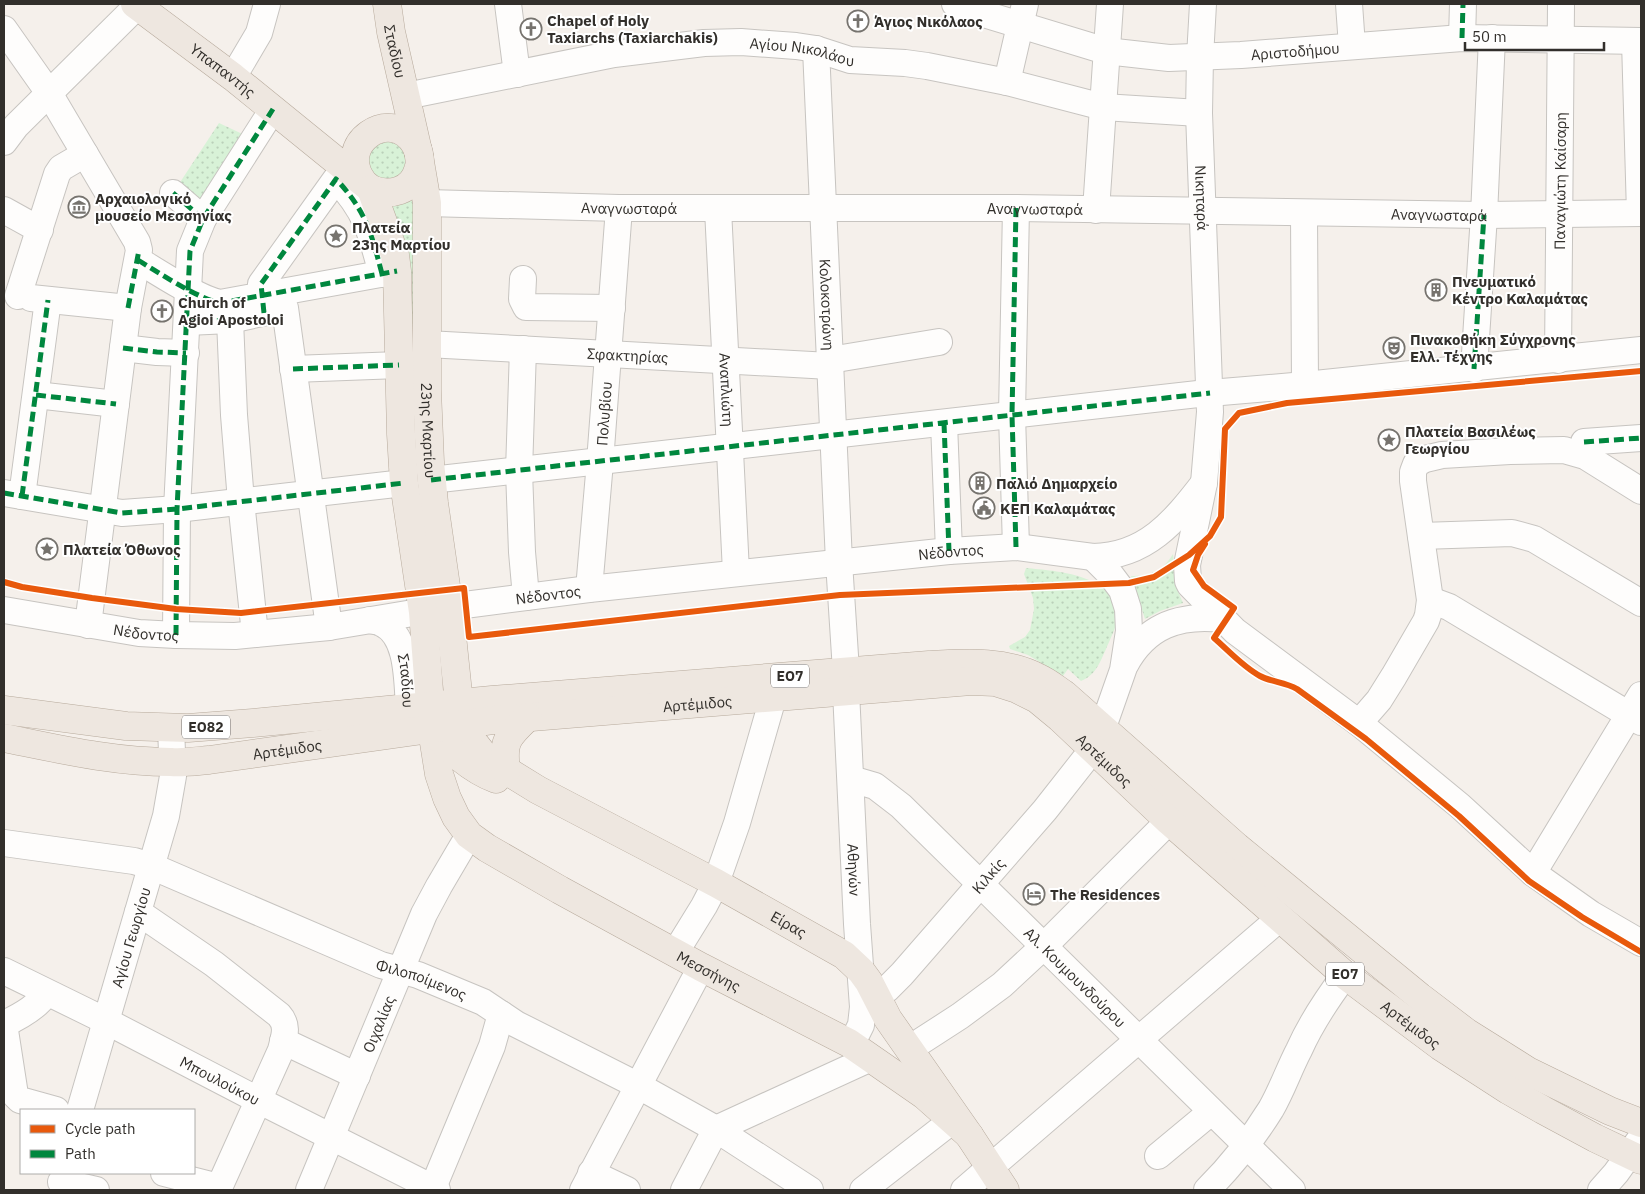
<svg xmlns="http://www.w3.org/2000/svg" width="1645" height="1194" font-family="'IBM Plex Sans',sans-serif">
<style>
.grass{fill:url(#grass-dots)}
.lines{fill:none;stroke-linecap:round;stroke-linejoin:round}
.minor-casing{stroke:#c7c4c0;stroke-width:28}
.major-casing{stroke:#b7aa9c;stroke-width:29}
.minor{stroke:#fefdfc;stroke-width:26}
.major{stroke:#eee7e0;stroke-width:28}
.quiet{stroke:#00873e;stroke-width:5;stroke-dasharray:10 5;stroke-linecap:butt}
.cycleway-casing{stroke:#fff;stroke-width:9}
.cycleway{stroke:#e8590c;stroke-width:6}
.labels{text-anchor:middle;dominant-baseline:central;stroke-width:4;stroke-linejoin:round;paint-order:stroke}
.shield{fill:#fff;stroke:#706d6b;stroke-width:1}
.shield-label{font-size:14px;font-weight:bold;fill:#322f2b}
.poi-label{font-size:15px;font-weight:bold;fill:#322f2b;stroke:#fff;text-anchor:start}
.street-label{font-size:15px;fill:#322f2b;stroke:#fff}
</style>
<defs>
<pattern id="grass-dots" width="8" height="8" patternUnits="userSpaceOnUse" patternTransform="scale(1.25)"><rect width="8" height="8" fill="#d8f2d7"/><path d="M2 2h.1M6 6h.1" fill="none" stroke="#bad0b9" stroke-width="1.8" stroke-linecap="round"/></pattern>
</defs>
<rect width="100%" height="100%" fill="#f5f0eb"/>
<path class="grass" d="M 219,123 L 251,138 L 203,219 L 173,193 Z
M368 161a19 19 0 1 1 38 0a19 19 0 1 1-38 0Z
M 414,198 L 424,489 L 416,492 L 412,401 L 412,279 L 406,248 L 402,233 L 387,199 Z
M 1173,554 L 1177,589 L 1183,603 L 1160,611 L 1145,619 L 1131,576 C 1150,576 1163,571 1173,554 Z
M 1026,568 C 1057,571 1115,574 1117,616 C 1117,627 1110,639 1106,649 C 1100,662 1096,675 1081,681 L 1068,669 L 1063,676 L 1028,655 L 1010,649 L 1009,646 L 1025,637 L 1030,630 L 1034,609 L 1033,598 L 1024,574 Z"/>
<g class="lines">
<g class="minor-casing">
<g id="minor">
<path d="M 508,4 L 517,74"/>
<path id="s1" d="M 955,4 L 961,7 L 1106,51 L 1169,58 L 1241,55 L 1462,38 L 1641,41"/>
<path id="s2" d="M 1203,4 L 1200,57 L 1199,113 L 1210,412 L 1204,483 L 1187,565 L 1188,581 L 1190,585 L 1235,631 L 1359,723 L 1460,806 L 1533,873 L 1591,914 L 1641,943"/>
<path d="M 1349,4 L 1352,46"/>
<path d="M 4,29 L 49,93 L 137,242 L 139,250 L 128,308 L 88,625"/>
<path d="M 1462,38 L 1463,4"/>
<path d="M 1635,41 L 1640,213"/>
<path id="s3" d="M 816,49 L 839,562 L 846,671"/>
<path d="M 233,77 L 259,33 L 267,4"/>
<path d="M 1007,82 L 1025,4"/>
<path id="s4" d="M 406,96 L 614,54 L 704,43 L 741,42 L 796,46 L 816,49 L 850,60 L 905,63 L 927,66 L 1007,82 L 1103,107 L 1199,113"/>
<path d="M 4,142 L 16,126 L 137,6"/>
<path d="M 173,193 L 203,219"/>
<path id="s5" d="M 427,203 L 619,208 L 1016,208 L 1484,215 L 1641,213"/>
<path id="s6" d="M 718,209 L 736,572"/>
<path d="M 4,210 L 40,230"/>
<path d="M 1096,210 L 1110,4"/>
<path d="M 1304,213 L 1305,385"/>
<path d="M 138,260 C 159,273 197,298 220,303 L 397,271"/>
<path d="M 523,279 L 522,299 L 526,307 L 612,308"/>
<path d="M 18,296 L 57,174 L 61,168 L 85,154"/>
<path d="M 31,298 L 128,308"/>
<path d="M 264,309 L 261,284 L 336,179 C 366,211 371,232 382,274"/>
<path d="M 230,320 L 234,415 L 241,501 L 255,634"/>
<path d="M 187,322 L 230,320 L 285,308 L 329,627"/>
<path id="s7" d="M 427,344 L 830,366"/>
<path d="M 123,348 L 157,352 L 186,353"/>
<path d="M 523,349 L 519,471 L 522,552 L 526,597"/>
<path d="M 830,360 L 939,342"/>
<path id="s8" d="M 1558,360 L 1561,4"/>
<path d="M 293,369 L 399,365"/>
<path d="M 1474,369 L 1484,215 L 1492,38"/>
<path d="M 36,395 L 116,404"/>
<path d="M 944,423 L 949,551"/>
<path d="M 1584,442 L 1641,438"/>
<path d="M 431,480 L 1198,394 L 1305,385 L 1641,350"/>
<path d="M 4,493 L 122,513 L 177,509 L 404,483"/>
<path d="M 22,496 L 48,300"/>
<path d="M 1421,536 L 1512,533 L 1534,539 L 1641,603"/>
<path d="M 1016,547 L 1012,415 L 1016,208"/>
<path id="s9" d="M 589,589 L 600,462 L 619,208"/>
<path d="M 1430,600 L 1449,607 L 1641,722"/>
<path id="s10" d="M 4,610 L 139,633 L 176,635 L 235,636 L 329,627 L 449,607 L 589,589 L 949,551 L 1016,547 L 1093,557 C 1146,556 1174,522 1204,483"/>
<path id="s11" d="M 370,620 C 373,621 378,621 381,623 C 409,635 407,682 409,708 L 424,722"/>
<path d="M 176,635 L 177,509 L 190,251 L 203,219 L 273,109"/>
<path d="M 1125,665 C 1146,626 1179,614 1222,619"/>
<path id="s12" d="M 846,691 L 857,924 L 863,1007 L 861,1025 L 857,1033 L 849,1043"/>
<path d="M 1359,723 L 1379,700 L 1394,676 L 1426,621 L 1428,615 L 1430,600 L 1413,481 L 1413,472 L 1416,464 L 1425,459 L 1442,455 L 1510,451 L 1564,450 L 1585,456 L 1641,491"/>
<path id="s13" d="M 851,779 L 875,786 L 901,806 L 1292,1190"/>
<path id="s14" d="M 4,843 L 134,861 L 151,866 L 381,965 L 418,975 L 483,1002 L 516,1024 L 637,1085 L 716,1129 L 810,1190"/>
<path d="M 1533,873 L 1641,695"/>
<path d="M 138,912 L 214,964 L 279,1015 C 289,1026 284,1037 281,1050 L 218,1190"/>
<path d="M 675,953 L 704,906 L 716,883 L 737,823 L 773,698"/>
<path id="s15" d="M 4,971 L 106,1021 L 258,1100 L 437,1190"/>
<path id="s16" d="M 876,996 L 887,989 L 902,974 L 1045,810 L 1093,749 L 1103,727 L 1123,670 L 1129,631 L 1128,609 L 1122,590 L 1110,574 L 1093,557"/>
<path d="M 4,1024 L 15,1095 L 20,1100 L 56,1110"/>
<path d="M 4,1024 C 19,1017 38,1007 46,993"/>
<path d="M 283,1041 L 357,1076"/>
<path d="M 909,1049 L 960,1016 L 1002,985 L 1043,947 L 1169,821"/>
<path id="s17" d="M 80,1110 L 166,816 L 173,776 L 171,728"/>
<path d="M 1158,1156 L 1211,1112"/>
<path d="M 164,1173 L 219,1187"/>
<path d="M 591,1173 L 627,1190"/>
<path d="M 61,1182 L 96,1190"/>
<path id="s18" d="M 309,1190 L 424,914 L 439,886 L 469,835"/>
<path d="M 432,1190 L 492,1046 L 501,1014"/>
<path d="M 583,1190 L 701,967"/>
<path d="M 684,1190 L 716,1129 L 871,1058"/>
<path d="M 863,1190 L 953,1120"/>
<path d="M 964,1190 L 1280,918"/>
<path d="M 1207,1190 C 1231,1166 1253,1138 1271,1109 C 1282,1090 1289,1069 1299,1050 C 1311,1023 1327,999 1345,975"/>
<path d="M 1601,1190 L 1616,1173 L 1641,1138"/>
</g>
</g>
<g class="major-casing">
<g id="major">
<path id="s19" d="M 135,4 L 233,77 L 371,189 C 390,197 412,191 418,170 C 421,162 420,152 415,144 C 391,105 334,144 363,182"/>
<path id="s20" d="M 387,4 L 391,32 L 418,151"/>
<path id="s21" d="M 419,156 L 427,203 L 427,390 L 430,462 L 434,503 L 449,607 L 461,722"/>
<path id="s22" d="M 371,189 L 395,255 L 397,271 L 401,434 L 404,483 L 423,612 L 432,730 L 439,774 L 447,798 L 456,817 L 469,835 L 487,848 L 560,890 L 701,967 L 849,1043 L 924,1095 L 969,1135"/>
<path d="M 4,710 L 126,726 L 188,728 L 253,723 L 492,700 L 929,665 C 966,663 1005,660 1039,678 C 1048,682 1056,689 1064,694 L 1237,847 L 1420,997 L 1466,1032 L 1528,1071 L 1610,1111 L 1641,1123"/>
<path id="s23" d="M 461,726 L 486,758 L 538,790 L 716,883 L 844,955 L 861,971 L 869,982 L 888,1019 L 969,1135 L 1005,1190"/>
<path d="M 432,730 C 450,750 470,769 496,779"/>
<path id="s24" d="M 4,738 C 59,749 114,762 171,762 C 184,763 197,761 209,760 L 494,720 L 971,681 L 995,682 L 1017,689 L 1037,699 L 1060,718 L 1169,821 L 1280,918 L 1345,975 L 1440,1046 L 1508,1090 L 1543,1110 L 1595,1138 L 1641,1160"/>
<path d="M 506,770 C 502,741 508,736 528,717"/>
</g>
</g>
<use href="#minor" class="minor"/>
<use href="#major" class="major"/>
<path class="quiet" d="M 1462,38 L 1463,4
M 173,193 L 203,219
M 138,260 C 159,273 197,298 220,303 L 397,271
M 128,308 L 139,250
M 264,313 L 261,284 L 336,179 C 366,211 371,232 382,274
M 187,322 L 230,320
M 123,348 L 157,352 L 186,353
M 293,369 L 399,365
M 1474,369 L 1484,215
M 36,395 L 116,404
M 944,423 L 949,551
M 1584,442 L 1641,438
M 431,480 L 1210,393
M 4,493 L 122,513 L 177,509 L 404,483
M 22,496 L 48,300
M 1016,547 L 1012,415 L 1016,208
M 176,635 L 177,509 L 190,251 L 203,219 L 273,109"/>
<g class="cycleway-casing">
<path id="cycleway" d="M 1205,544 L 1198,555 L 1193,570 L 1204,586 L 1234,608 L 1214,638 C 1228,650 1243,667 1260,676 C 1271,682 1285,682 1297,689 L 1366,739 L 1459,816 L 1529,881 L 1582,917 L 1641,952
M 4,582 L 22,587 L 92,598 L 176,609 L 241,613 L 464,588 L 469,637 L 840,595 L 1129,583 L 1154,577 L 1189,555 L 1210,536 L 1221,517 L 1225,429 L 1239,413 L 1287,403 L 1641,371"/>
</g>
<use href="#cycleway" class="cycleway"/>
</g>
<defs>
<g id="church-ring" transform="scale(1.125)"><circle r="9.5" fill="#fff" stroke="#76736e" stroke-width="1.5"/><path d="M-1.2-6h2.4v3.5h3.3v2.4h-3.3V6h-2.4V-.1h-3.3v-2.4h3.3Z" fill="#76736e"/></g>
<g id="museum-ring" transform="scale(1.125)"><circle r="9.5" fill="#fff" stroke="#76736e" stroke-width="1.5"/><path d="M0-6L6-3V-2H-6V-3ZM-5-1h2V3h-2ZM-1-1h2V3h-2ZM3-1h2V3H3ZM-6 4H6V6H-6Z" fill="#76736e"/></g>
<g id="sight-ring" transform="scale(1.125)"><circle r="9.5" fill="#fff" stroke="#76736e" stroke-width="1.5"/><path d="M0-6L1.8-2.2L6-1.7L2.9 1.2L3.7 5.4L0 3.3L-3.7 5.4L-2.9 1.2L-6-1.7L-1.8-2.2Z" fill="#76736e"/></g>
<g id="building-ring" transform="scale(1.125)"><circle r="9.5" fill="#fff" stroke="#76736e" stroke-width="1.5"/><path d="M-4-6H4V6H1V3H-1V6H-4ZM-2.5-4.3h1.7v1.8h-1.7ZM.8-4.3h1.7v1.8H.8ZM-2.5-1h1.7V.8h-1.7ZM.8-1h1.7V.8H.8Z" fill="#76736e"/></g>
<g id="theatre-ring" transform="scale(1.125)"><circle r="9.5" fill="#fff" stroke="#76736e" stroke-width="1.5"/><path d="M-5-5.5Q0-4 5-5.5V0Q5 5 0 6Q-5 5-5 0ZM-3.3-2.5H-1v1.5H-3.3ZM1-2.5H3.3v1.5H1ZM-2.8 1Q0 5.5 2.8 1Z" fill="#76736e"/></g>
<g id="civic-ring" transform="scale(1.125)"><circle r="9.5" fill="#fff" stroke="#76736e" stroke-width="1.5"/><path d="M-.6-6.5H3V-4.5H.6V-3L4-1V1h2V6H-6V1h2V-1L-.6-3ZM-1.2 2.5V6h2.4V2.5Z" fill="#76736e"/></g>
<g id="hotel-ring" transform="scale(1.125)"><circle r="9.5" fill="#fff" stroke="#76736e" stroke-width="1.5"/><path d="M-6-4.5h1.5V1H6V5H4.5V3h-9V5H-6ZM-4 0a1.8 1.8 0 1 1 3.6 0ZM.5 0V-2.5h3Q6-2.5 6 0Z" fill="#76736e"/></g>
</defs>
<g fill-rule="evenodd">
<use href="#church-ring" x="858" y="21"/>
<use href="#church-ring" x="531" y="29"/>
<use href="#museum-ring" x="79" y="207"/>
<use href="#sight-ring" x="336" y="236"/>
<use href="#building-ring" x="1436" y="290"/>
<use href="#church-ring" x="162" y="311"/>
<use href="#theatre-ring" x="1394" y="348"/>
<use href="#sight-ring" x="1389" y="440"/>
<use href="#building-ring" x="980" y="483"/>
<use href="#civic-ring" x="984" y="508"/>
<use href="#sight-ring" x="47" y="549"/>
<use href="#hotel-ring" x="1034" y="894"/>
</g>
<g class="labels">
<g class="shield">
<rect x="771" y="664.5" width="38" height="23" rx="4"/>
<rect x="182" y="715.5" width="48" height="23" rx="4"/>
<rect x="1326" y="962.5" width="38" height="23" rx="4"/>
</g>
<g class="shield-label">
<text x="790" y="676">ΕΟ7</text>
<text x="206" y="727">ΕΟ82</text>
<text x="1345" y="974">ΕΟ7</text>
</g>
<g class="poi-label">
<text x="547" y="20">Chapel of Holy<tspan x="547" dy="17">Taxiarchs (Taxiarchakis)</tspan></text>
<text x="874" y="21">Άγιος Νικόλαος</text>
<text x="95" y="198">Αρχαιολογικό<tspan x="95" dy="17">μουσείο Μεσσηνίας</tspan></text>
<text x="352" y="227">Πλατεία<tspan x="352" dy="17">23ης Μαρτίου</tspan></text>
<text x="1452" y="281">Πνευματικό<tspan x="1452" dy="17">Κέντρο Καλαμάτας</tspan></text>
<text x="178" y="302">Church of<tspan x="178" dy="17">Agioi Apostoloi</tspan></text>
<text x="1410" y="339">Πινακοθήκη Σύγχρονης<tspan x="1410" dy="17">Ελλ. Τέχνης</tspan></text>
<text x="1405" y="431">Πλατεία Βασιλέως<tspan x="1405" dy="17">Γεωργίου</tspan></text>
<text x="996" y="483">Παλιό Δημαρχείο</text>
<text x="1000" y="508">ΚΕΠ Καλαμάτας</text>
<text x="63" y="549">Πλατεία Όθωνος</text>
<text x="1050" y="894">The Residences</text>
</g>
<g class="street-label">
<text stroke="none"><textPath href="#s20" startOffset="48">Σταδίου</textPath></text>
<text stroke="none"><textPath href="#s1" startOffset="348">Αριστοδήμου</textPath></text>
<text stroke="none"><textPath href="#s4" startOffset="402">Αγίου Νικολάου</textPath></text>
<text stroke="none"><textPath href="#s19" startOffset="110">Υπαπαντής</textPath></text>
<text stroke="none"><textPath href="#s8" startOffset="179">Παναγιώτη Καίσαρη</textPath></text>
<text stroke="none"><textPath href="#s2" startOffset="194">Νικηταρά</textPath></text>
<text stroke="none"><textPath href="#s5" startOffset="202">Αναγνωσταρά</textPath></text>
<text stroke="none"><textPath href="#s5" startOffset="608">Αναγνωσταρά</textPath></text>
<text stroke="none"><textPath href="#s5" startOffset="1012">Αναγνωσταρά</textPath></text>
<text stroke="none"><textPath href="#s3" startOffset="256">Κολοκοτρώνη</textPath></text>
<text stroke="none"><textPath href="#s7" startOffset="201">Σφακτηρίας</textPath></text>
<text stroke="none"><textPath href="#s6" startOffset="181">Αναπλιώτη</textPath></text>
<text stroke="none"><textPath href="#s9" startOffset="176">Πολυβίου</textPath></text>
<text stroke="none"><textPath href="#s21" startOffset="275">23ης Μαρτίου</textPath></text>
<text stroke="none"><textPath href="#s10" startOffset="954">Νέδοντος</textPath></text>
<text stroke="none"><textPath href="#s10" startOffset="549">Νέδοντος</textPath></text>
<text stroke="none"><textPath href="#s10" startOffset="144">Νέδοντος</textPath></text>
<text stroke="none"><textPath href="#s11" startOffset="78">Σταδίου</textPath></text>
<text stroke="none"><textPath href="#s24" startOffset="699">Αρτέμιδος</textPath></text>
<text stroke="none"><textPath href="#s24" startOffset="286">Αρτέμιδος</textPath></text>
<text stroke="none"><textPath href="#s24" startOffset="1134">Αρτέμιδος</textPath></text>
<text stroke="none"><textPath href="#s12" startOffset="179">Αθηνών</textPath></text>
<text stroke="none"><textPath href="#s16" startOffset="165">Κιλκίς</textPath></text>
<text stroke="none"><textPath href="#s23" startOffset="386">Είρας</textPath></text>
<text stroke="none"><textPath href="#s17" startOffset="180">Αγίου Γεωργίου</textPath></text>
<text stroke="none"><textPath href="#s22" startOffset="936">Μεσσήνης</textPath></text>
<text stroke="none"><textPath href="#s13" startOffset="302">Αλ. Κουμουνδούρου</textPath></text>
<text stroke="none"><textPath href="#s14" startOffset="442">Φιλοποίμενος</textPath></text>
<text stroke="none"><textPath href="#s18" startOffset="180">Οιχαλίας</textPath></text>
<text stroke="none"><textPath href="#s24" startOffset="1539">Αρτέμιδος</textPath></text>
<text stroke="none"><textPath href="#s15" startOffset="242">Μπουλούκου</textPath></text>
</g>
</g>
<rect width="1645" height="1194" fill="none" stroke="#322f2b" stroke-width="10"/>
<rect x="20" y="1109" width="175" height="65" fill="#ffffff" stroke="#adacaa"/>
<rect x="30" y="1125" width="25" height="8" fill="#e8590c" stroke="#adacaa"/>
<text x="65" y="1134" font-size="15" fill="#322f2b">Cycle path</text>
<rect x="30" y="1150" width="25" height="8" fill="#00873e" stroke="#adacaa"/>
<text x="65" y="1159" font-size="15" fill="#322f2b">Path</text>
<path d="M1465 42v8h139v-8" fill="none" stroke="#322f2b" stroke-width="2.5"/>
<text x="1472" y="42" font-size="15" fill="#322f2b" stroke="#ffffff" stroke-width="4" paint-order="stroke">50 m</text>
</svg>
